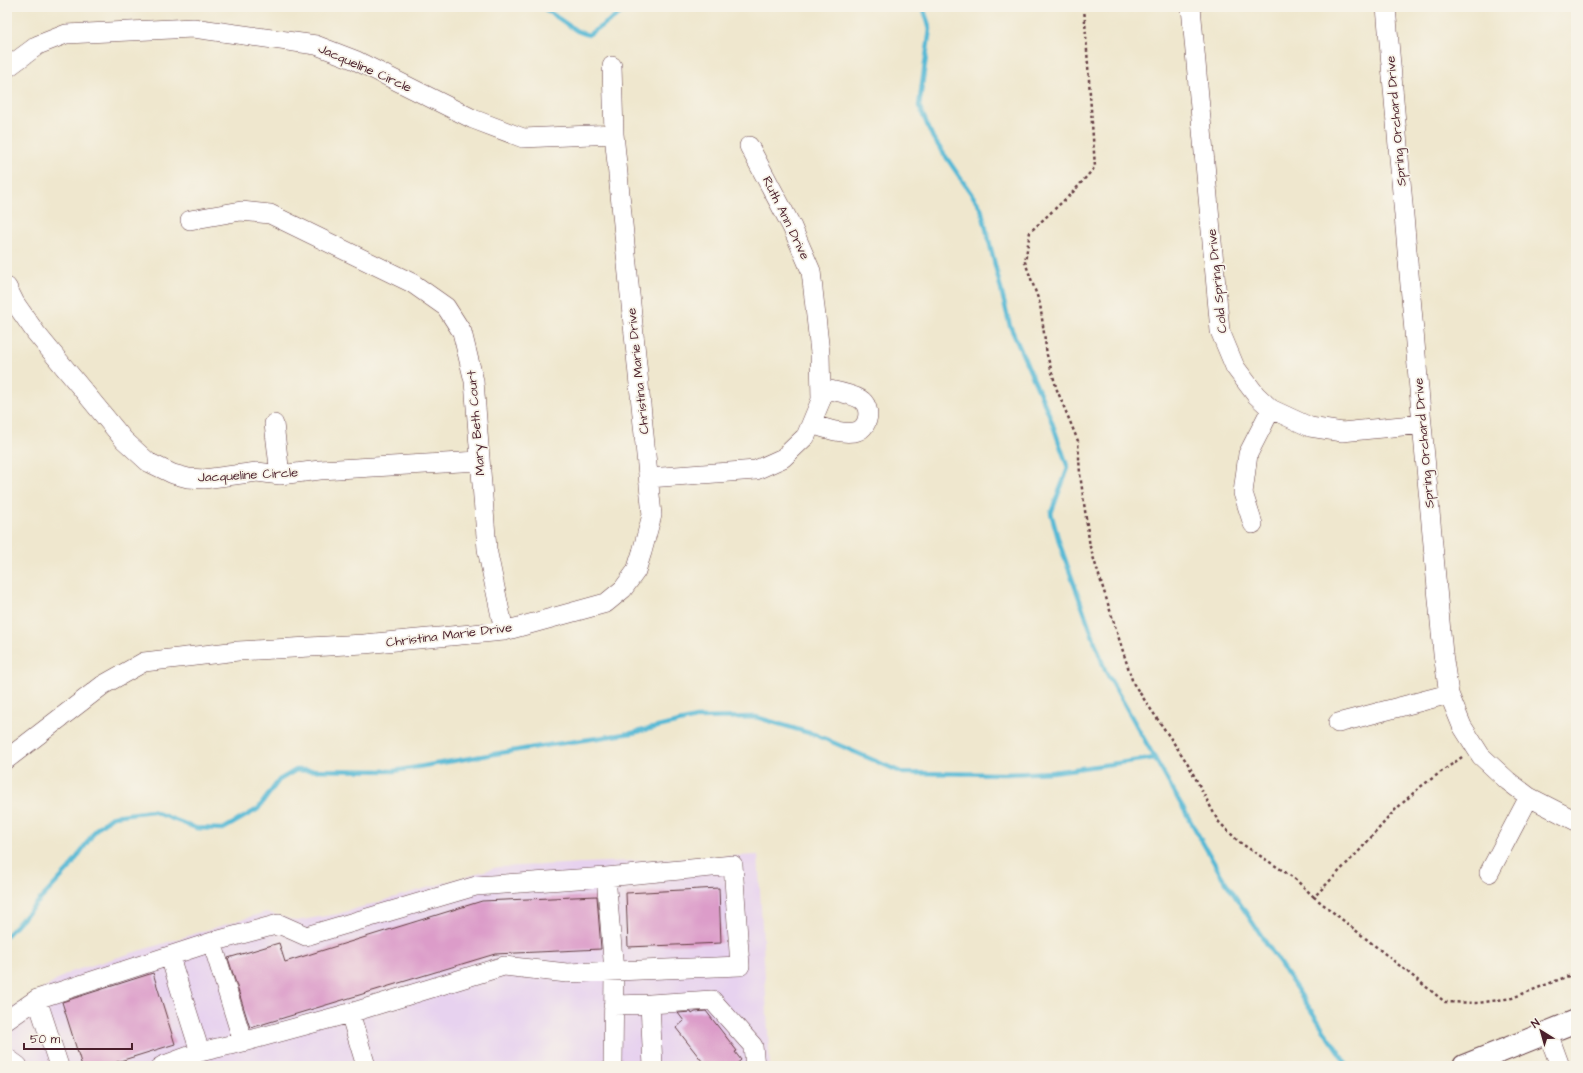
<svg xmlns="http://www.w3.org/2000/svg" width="1583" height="1073" font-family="'Architects Daughter',sans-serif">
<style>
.built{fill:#e7d2ef}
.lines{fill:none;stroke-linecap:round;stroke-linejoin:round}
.stream{stroke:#57b9d5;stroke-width:4.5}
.building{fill:#dc9cc9}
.minor-casing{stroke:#633d43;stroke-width:20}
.major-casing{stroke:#633d43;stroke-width:24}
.path{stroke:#633d43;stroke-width:2.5;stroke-dasharray:3 3;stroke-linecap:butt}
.minor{stroke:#fff;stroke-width:19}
.major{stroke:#fff;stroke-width:22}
.labels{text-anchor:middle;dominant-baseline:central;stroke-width:3.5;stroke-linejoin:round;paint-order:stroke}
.street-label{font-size:13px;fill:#4a1f2b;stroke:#f7f3e8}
</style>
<rect width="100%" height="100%" fill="#f7f3e8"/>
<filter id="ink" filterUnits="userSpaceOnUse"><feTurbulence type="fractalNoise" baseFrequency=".025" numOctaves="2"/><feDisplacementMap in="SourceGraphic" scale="8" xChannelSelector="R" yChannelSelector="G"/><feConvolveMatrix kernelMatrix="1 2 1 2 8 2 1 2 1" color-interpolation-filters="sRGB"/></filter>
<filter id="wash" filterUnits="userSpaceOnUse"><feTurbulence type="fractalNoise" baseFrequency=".012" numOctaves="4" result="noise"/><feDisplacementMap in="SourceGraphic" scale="16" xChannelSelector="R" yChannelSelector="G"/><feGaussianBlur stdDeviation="0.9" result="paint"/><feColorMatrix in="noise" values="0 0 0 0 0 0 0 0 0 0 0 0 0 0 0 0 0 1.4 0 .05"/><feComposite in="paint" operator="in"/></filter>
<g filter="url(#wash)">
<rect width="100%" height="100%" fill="#efe7ce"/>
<path class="built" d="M 758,855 L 770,1066 L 7,1066 L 7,1012 L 70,972 L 266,912 L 296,921 L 338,914 L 498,867 Z"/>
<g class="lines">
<path class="stream" d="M 542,7 L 577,31 L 588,35 L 630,7
M 923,7 L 930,29 L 919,106 L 933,138 L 981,208 L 1010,326 L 1049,414 L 1068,468 L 1051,513 L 1060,545 L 1105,670 L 1221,875 L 1348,1066
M 7,935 L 69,869 L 97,828 L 113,816 L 152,811 L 196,828 L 223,829 L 258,809 L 279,780 L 296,770 L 394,771 L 536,747 L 632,733 L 696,718 L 756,717 L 816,735 L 903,773 L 1007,774 L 1053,772 L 1155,758"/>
</g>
<g id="blocks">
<path class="building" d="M 719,888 L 721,943 L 628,947 L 626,893 Z
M 597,896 L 601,949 L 495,954 L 250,1028 L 228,958 L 279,943 L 285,962 L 482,901 Z
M 153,973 L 175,1044 L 104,1066 L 82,1066 L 62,1002 Z
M 706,1011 L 737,1051 L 735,1052 L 741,1060 L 734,1066 L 706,1066 L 676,1028 L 684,1021 L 678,1013 L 691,1012 L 692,1014 L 695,1012 Z"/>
</g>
</g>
<g filter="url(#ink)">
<use href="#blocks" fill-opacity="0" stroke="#633d43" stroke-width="1"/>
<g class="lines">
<g class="minor-casing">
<path id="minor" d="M 1191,7 L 1220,331 L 1235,367 L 1256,395 L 1271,409 L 1310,427 L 1342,432 L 1422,424
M 1386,7 L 1422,424 L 1443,654 L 1449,694 L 1462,726 L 1481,756 L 1508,781 L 1529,797 L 1576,821
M 7,68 L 38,45 L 66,34 L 193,28 L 316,45 L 355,60 L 473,119 L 523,138 L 614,134
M 190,220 L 241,211 L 270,214 L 412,283 L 446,307 L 462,332 L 474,381 L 487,549 L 504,631
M 7,287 L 15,303 L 36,333 L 124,440 L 148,462 L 173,474 L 188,478 L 204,479 L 257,472 L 280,475 L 320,470 L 479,461
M 274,424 L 280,475
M 811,424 C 825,428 839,434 854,432 C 869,430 873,407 860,399 C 849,393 833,391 821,388
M 649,478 L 756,470 L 783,458 L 806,436 L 821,400 L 820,353 L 811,271 L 792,227 L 749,146
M 1253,524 L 1243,493 L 1248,454 L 1271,409
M 1338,723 L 1449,694
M 7,759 L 103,685 L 144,662 L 238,651 L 364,644 L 504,631 L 606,603 L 623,589 L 636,571 L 642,552 L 652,515 L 614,134 L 612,66
M 1489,873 L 1529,797
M 606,877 L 614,971 L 613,1066
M 212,942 L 243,1042
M 170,957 L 200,1052
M 37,999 L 59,1066
M 650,1004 L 712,1000 L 753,1046 L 755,1066
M 613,1005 L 650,1004 L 653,1066
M 350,1013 L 366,1066
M 7,1020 L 37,999 L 212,942 L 279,924 L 306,936 L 476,886 L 606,877 L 733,865 L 740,966 L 567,973 L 504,966 L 350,1013 L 243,1042 L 200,1052 L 162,1066
M 1548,1033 L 1560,1066
M 7,1058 L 18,1066"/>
</g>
<g class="major-casing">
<path id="major" d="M 1464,1066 L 1576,1021"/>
</g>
<path class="path" d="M 1084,7 L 1095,167 L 1074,191 L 1030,232 L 1025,262 L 1040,304 L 1047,355 L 1057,390 L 1078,441 L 1080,474 L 1090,547 L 1133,683 L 1188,764 L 1218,821 L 1239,842 L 1294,878 L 1314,897
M 1462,757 L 1420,787 L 1395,810 L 1360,850 L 1314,897 L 1445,1002 L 1478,1003 L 1512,998 L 1576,973"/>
<use href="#minor" class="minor"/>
<use href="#major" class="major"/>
</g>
</g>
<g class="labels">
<g class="street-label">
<text transform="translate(365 68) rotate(24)">Jacqueline Circle</text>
<text transform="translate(1396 121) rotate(-95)">Spring Orchard Drive</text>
<text transform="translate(786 218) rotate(64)">Ruth Ann Drive</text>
<text transform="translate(1217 281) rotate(-96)">Cold Spring Drive</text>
<text transform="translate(638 371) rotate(-96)">Christina Marie Drive</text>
<text transform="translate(476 423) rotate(-95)">Mary Beth Court</text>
<text transform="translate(1424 443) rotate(-95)">Spring Orchard Drive</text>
<text transform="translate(248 475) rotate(-3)">Jacqueline Circle</text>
<text transform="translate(449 635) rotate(-7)">Christina Marie Drive</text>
</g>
</g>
<rect width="1583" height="1073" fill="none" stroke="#f7f3e8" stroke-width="24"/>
<g transform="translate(1541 1031) rotate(323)" stroke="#f7f3e8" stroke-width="3" paint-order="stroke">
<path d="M0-3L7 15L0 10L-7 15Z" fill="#4a1f2b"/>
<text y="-6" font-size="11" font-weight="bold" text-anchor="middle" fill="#4a1f2b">N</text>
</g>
<path d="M24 1043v6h108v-6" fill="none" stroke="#4a1f2b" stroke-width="2"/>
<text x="30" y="1043" font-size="12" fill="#4a1f2b" stroke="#f7f3e8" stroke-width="3" paint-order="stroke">50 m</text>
</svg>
